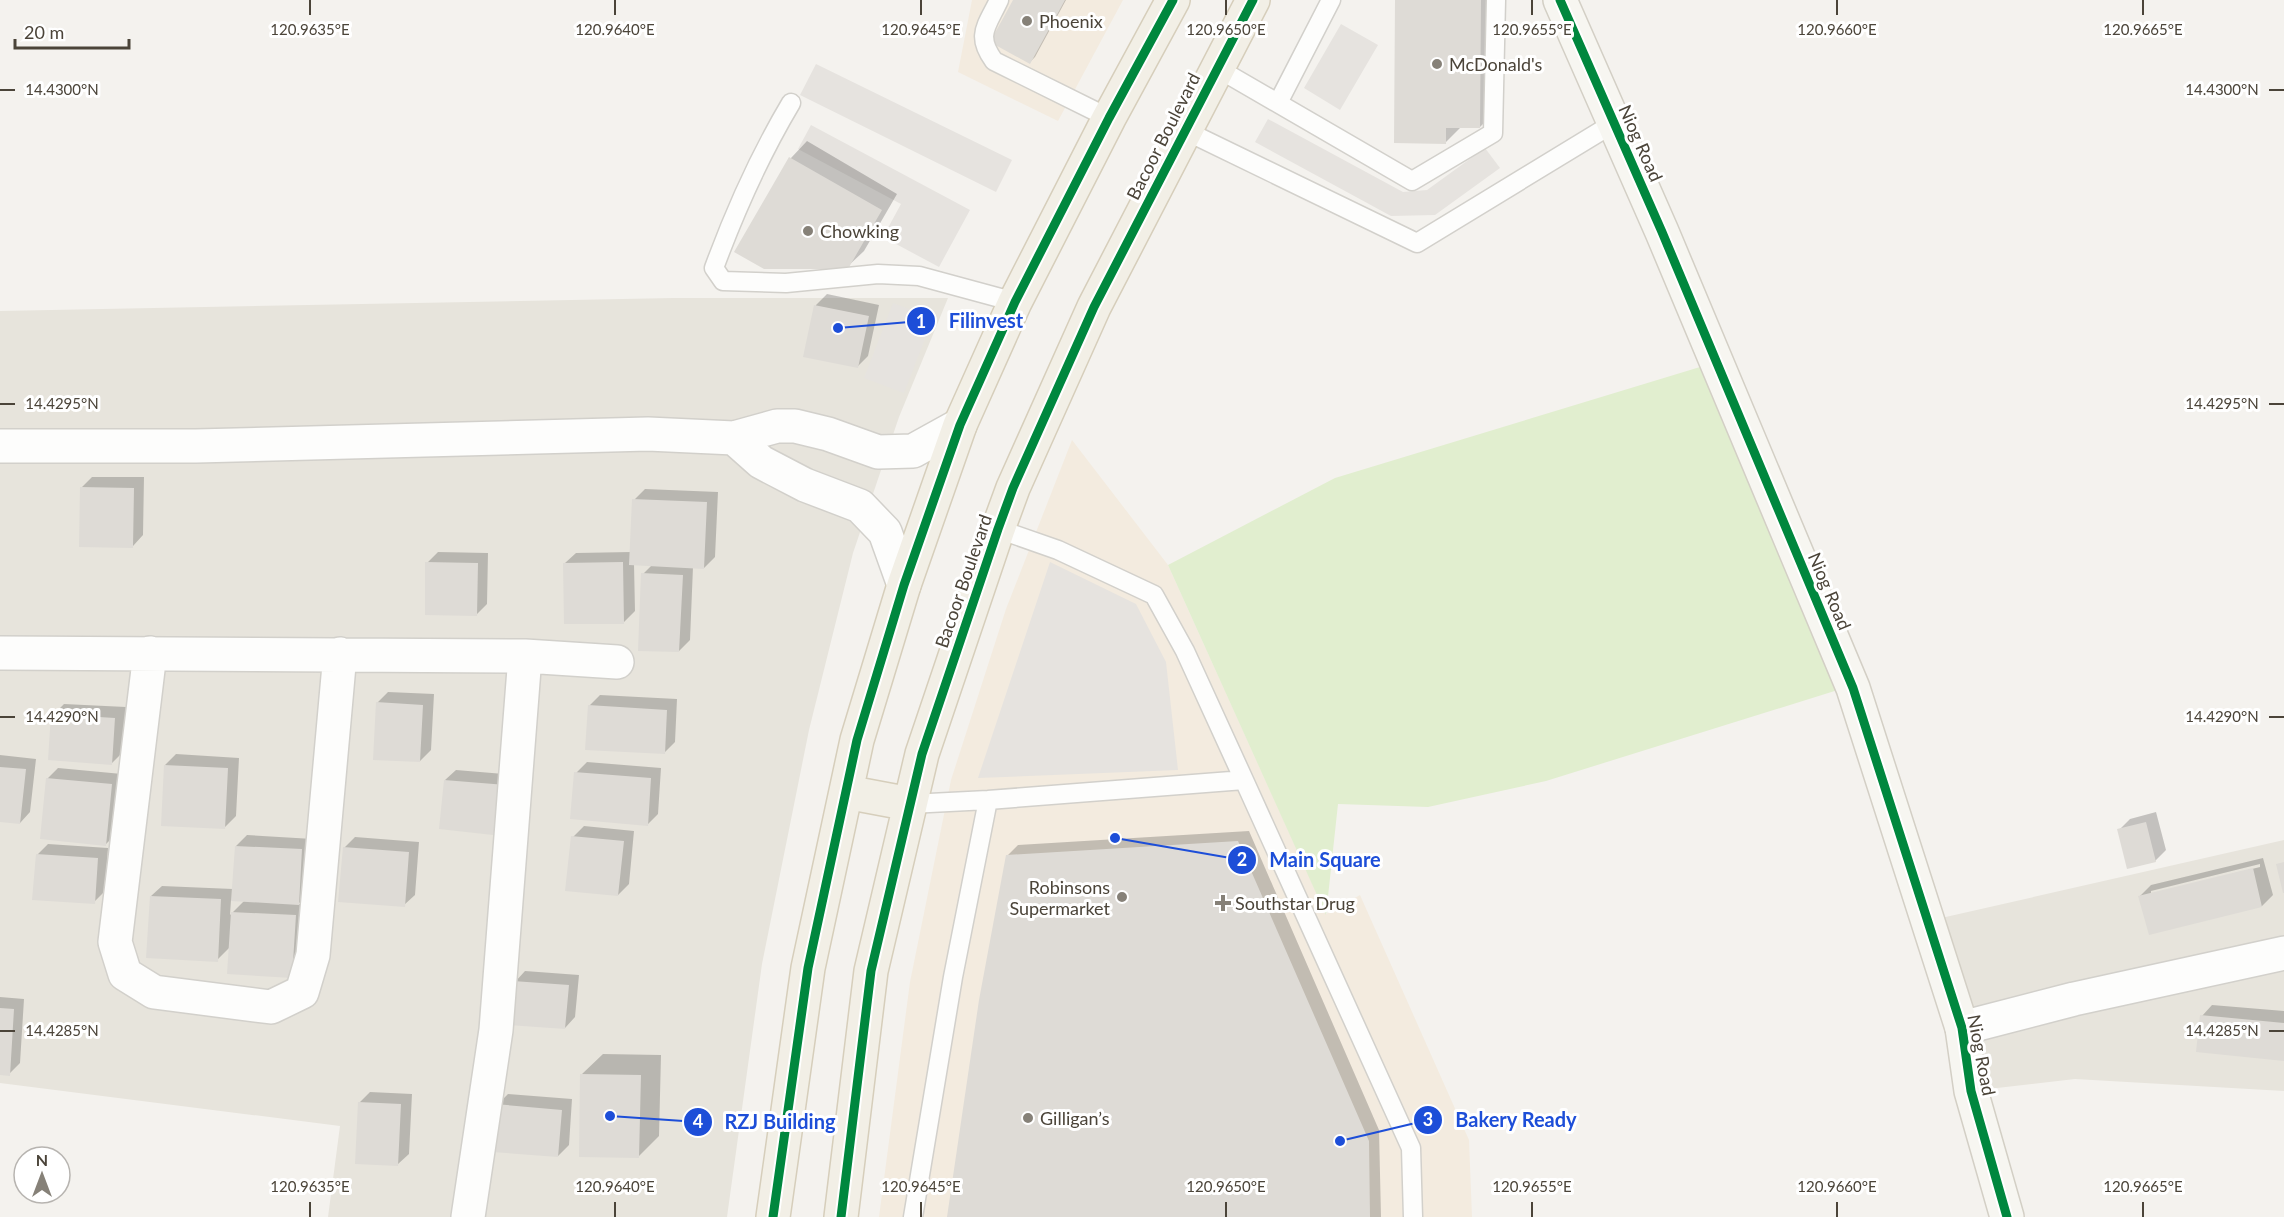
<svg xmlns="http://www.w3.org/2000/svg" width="2284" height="1217" font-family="Lato,sans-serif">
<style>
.residential{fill:#e7e4dc}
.commercial{fill:#f3ebdf}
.green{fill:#e1eecf}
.parking{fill:#e6e3df}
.shadow{fill:#0003;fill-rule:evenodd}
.building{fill:#dedbd6}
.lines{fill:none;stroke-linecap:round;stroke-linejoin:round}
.lane-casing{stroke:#d2d0cb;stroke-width:21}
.street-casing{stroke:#d2d0cb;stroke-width:36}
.secondary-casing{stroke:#d3cfc5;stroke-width:36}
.primary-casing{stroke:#d6cebb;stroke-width:36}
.lane{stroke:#fdfdfc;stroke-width:18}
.street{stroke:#fdfdfc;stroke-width:33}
.secondary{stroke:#f7f6f1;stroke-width:33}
.primary{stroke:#f2efe6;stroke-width:33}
.cycleway-casing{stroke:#fff;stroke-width:13}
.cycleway{stroke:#00873e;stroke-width:9}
.ticks{fill:none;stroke:#4b4439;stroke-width:2}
.poi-dot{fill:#868178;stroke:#fff;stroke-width:2}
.labels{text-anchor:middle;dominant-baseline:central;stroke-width:6;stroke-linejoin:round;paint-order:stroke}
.poi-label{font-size:18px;fill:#4b4439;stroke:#fff;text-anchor:start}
.street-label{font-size:18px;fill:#4b4439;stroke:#fff}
.ticks-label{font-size:15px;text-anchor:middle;fill:#4b4439;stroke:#fff;stroke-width:6;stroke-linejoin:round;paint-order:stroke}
.leader{fill:none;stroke:#1d4ed8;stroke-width:2}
.callout-dot{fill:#1d4ed8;stroke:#fff;stroke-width:2}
.mark-label{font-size:18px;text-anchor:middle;font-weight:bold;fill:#fff}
.callout-label{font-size:20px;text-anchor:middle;font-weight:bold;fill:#1d4ed8;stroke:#fff;stroke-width:6;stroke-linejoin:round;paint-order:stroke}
</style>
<rect width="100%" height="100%" fill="#f4f2ee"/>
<path class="residential" d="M 673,298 L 948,298 L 899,417 L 853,553 L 809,730 L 762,964 L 727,1217 L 328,1217 L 340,1126 L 0,1083 L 0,311 Z
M 2284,840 L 2284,1091 L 2075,1079 L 1971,1091 L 1928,921 Z"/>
<path class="commercial" d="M 972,0 L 1123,0 L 1058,121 L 958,72 Z
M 1072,440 L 1168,565 L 1326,914 L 1360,895 L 1469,1140 L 1472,1217 L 879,1217 L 910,982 L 951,780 L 1006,609 Z"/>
<path class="green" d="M 1700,367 L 1841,689 L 1546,781 L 1428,807 L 1338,804 L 1326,915 L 1168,565 L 1335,478 Z"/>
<path class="parking" d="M 1341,24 L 1378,45 L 1340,110 L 1304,88 Z
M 816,64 L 1012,160 L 996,192 L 800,95 Z
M 1268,119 L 1403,192 L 1427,190 L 1485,148 L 1500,168 L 1435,215 L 1391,216 L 1255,142 Z
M 811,125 L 970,210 L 939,267 L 883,237 L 901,204 L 798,149 Z
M 893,303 L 933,318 L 904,393 L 864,378 Z
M 1050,562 L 1136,604 L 1166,662 L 1178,770 L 978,778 Z"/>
<path class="shadow" d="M 1014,0 L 1066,0 L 1035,57 L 1030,62 Z
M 1396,0 L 1501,0 L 1501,106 L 1480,127 L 1461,127 L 1445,143 Z
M 807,141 L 897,194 L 864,251 L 847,267 L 736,251 L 791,158 Z
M 827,294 L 879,305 L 868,356 L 857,367 L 805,356 L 816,305 Z
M 92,477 L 144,477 L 143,535 L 133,546 L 81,488 Z
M 645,489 L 718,492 L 715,557 L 704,568 L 693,567 L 690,640 L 679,651 L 643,574 L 652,565 L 634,564 L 635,611 L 624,622 L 565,563 L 576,553 L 631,552 L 634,500 Z
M 438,552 L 488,553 L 487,604 L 476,615 L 427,563 Z
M 388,692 L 434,694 L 431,750 L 420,761 L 377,703 Z
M 600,695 L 677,699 L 675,742 L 664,753 L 589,706 Z
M 64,704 L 126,707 L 123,752 L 112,763 L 53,715 Z
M 176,754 L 239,758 L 236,816 L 225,827 L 165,765 Z
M 0,755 L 36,759 L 30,812 L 20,823 L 0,821 Z
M 587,762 L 661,768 L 658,814 L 647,825 L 576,773 Z
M 58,768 L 122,774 L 117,833 L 106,844 L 47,779 Z
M 456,770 L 517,775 L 501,834 L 445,780 Z
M 2156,812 L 2166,850 L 2155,861 L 2119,830 L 2130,819 Z
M 584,826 L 634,831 L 629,884 L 618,895 L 573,837 Z
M 1249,831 L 1379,1130 L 1381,1217 L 948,1217 L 1007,856 L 1018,845 Z
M 247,835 L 313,839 L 310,893 L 298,904 L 306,905 L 302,965 L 291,976 L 230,947 L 217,960 L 151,896 L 162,886 L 233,889 L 236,846 ZM 231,900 L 244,901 L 230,915 Z
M 355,837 L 419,842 L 415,895 L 404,905 L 344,848 Z
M 48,844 L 108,848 L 105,891 L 94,902 L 37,855 Z
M 2263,858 L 2273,895 L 2262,906 L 2140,896 L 2151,885 ZM 2260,864 L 2260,867 L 2151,894 L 2151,891 Z
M 525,971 L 579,975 L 575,1017 L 565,1028 L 515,982 Z
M 0,997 L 24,999 L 20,1063 L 9,1074 L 0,1074 Z
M 2212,1005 L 2284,1011 L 2284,1059 L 2202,1016 Z
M 603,1054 L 661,1055 L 659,1136 L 638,1157 L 582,1074 Z
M 370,1092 L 412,1094 L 409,1154 L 398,1164 L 359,1103 Z
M 508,1094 L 572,1099 L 569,1145 L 558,1156 L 497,1105 Z"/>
<path class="building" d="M 1013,0 L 1065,0 L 1030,64 L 990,42 Z
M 1395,0 L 1481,0 L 1480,128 L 1446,128 L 1446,144 L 1394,143 Z
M 789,157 L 882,210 L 848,269 L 764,269 L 734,252 Z
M 814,305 L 869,316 L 858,368 L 803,357 Z
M 80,487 L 134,488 L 133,548 L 79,547 Z
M 632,499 L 707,502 L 704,569 L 629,565 Z
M 425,562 L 478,563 L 477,616 L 425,615 Z
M 623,562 L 624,624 L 564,624 L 563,563 Z
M 641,573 L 683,575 L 679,652 L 638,651 Z
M 376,702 L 423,705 L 420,762 L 373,760 Z
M 588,705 L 667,710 L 665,754 L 585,750 Z
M 51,714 L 115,718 L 112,765 L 48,760 Z
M 164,765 L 228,768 L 225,829 L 161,826 Z
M 0,767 L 26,769 L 20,824 L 0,822 Z
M 574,772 L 651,778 L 648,826 L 570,819 Z
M 46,778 L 112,784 L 106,846 L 40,839 Z
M 444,780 L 506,785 L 502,836 L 439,829 Z
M 2146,822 L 2156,862 L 2127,869 L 2117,829 Z
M 571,836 L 624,841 L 618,896 L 565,891 Z
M 1238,841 L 1369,1141 L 1370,1217 L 947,1217 L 979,1000 L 1006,855 Z
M 235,846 L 302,849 L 299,905 L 231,901 Z
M 343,847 L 409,852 L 405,907 L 338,902 Z
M 36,854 L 98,858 L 95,904 L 32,900 Z
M 2284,862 L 2284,893 L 2283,893 L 2276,864 Z
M 2253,868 L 2262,907 L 2149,935 L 2138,896 Z
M 150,896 L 221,899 L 218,962 L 146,958 Z
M 231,912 L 296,915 L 292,978 L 227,974 Z
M 513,981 L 569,985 L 565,1029 L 509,1025 Z
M 0,1008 L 14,1009 L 10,1076 L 0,1075 Z
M 2200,1015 L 2284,1023 L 2284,1061 L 2196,1052 Z
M 580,1074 L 641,1075 L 639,1158 L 579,1157 Z
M 358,1102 L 401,1104 L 398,1166 L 355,1164 Z
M 495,1104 L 562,1110 L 558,1157 L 492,1152 Z"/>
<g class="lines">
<g class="lane-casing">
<path id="lane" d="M 999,0 C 987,26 975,35 994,61 L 1109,118
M 1217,68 L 1412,181 L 1493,133 L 1496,0
M 791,103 C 760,155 735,211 714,268 L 723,281 L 786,283 L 878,274 L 919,276 L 1015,302
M 1278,103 L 1331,0
M 1184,130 L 1417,243 L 1614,123
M 1244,780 L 1411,1148 L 1413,1217
M 910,804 L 988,800 L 1244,780 L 1185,651 L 1154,595 L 1058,550 L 998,529
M 913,1217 L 953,977 L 988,800"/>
</g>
<g class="street-casing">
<path id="street" d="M 734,438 L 761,462 L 805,485 L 860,506 L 885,532 L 904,585
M 0,446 L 196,446 L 648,434 L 734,438 L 777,426 L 795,426 L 828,434 L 878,452 L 913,451 L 960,425
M 0,653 L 525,656 L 496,1030 L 468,1217
M 150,653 L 115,942 L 125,974 L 154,992 L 271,1007 L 302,992 L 313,955 L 340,654
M 525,656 L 617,662
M 1962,1028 L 2074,999 L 2284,953"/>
</g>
<g class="secondary-casing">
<path id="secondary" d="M 1560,0 L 1662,232 L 1853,688 L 1962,1028 L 1971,1091 L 2007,1217"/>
</g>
<g class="primary-casing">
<path id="primary" d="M 846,792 L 910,804
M 773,1217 L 808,968 L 857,740 L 904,585 L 960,425 L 1015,302 L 1109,118 L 1173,0
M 841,1217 L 871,971 L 922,754 L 998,529 L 1013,488 L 1094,307 L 1253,0"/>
</g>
<use href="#lane" class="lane"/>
<use href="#street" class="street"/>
<use href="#secondary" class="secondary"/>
<use href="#primary" class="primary"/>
<g class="cycleway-casing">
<path id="cycleway" d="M 1560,0 L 1662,232 L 1853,688 L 1962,1028 L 1971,1091 L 2007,1217
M 773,1217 L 808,968 L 857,740 L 904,585 L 960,425 L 1015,302 L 1109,118 L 1173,0
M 841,1217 L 871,971 L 922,754 L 998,529 L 1013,488 L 1094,307 L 1253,0"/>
</g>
<use href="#cycleway" class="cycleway"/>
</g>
<path class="ticks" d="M 310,0 L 310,15M 615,0 L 615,15M 921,0 L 921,15M 1226,0 L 1226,15M 1532,0 L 1532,15M 1837,0 L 1837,15M 2143,0 L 2143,15M 0,90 L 15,90M 2269,90 L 2284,90M 0,404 L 15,404M 2269,404 L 2284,404M 0,717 L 15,717M 2269,717 L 2284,717M 0,1031 L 15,1031M 2269,1031 L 2284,1031M 310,1202 L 310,1217M 615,1202 L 615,1217M 921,1202 L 921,1217M 1226,1202 L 1226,1217M 1532,1202 L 1532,1217M 1837,1202 L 1837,1217M 2143,1202 L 2143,1217"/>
<g class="poi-dot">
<circle cx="1027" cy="21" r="6"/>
<circle cx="1437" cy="64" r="6"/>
<circle cx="808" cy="231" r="6"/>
<circle cx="1122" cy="897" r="6"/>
<path d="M1220 894h6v6h6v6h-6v6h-6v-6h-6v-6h6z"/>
<circle cx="1028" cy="1118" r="6"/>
</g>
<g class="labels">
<g class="poi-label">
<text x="1039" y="21">Phoenix</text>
<text x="1449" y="64">McDonald's</text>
<text x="820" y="231">Chowking</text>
<text x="1110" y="887" text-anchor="end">Robinsons<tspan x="1110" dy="21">Supermarket</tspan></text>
<text x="1235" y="903">Southstar Drug</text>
<text x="1040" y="1118">Gilligan’s</text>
</g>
<g class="street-label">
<text transform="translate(1163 136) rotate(-63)">Bacoor Boulevard</text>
<text transform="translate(1641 143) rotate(66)">Niog Road</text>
<text transform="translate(963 581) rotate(-71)">Bacoor Boulevard</text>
<text transform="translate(1830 591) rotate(67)">Niog Road</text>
<text transform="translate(1982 1055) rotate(79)">Niog Road</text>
</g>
</g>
<g class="ticks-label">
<text x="310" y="35">120.9635°E</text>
<text x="615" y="35">120.9640°E</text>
<text x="921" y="35">120.9645°E</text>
<text x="1226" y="35">120.9650°E</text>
<text x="1532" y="35">120.9655°E</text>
<text x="1837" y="35">120.9660°E</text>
<text x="2143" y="35">120.9665°E</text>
<text x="62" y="95">14.4300°N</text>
<text x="2222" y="95">14.4300°N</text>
<text x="62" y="409">14.4295°N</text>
<text x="2222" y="409">14.4295°N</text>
<text x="62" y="722">14.4290°N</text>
<text x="2222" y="722">14.4290°N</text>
<text x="62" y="1036">14.4285°N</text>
<text x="2222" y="1036">14.4285°N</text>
<text x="310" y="1192">120.9635°E</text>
<text x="615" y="1192">120.9640°E</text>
<text x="921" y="1192">120.9645°E</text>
<text x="1226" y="1192">120.9650°E</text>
<text x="1532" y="1192">120.9655°E</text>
<text x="1837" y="1192">120.9660°E</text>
<text x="2143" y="1192">120.9665°E</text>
</g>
<path class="leader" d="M838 328L921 321M1115 838L1242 860M1340 1141L1428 1120M610 1116L698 1122"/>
<g class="callout-dot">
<circle cx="838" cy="328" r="6"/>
<circle cx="1115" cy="838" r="6"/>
<circle cx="1340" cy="1141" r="6"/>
<circle cx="610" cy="1116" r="6"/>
<circle cx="921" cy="321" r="15"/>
<circle cx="1242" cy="860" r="15"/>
<circle cx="1428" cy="1120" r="15"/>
<circle cx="698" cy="1122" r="15"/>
</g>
<g class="mark-label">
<text x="921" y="328">1</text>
<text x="1242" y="866">2</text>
<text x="1428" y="1126">3</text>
<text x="698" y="1128">4</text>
</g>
<g class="callout-label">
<text x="986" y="328">Filinvest</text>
<text x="1325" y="867">Main Square</text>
<text x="1516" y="1127">Bakery Ready</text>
<text x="780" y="1129">RZJ Building</text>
</g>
<g transform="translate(42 1175)"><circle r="28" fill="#ffffff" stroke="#b7b4b0" stroke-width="1.5"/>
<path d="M0-4.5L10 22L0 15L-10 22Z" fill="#868178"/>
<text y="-9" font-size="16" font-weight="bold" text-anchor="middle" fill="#4b4439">N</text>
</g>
<path d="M15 39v9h114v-9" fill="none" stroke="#4b4439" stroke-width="3"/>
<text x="24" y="39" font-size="18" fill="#4b4439" stroke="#ffffff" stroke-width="4.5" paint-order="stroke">20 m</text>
</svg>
